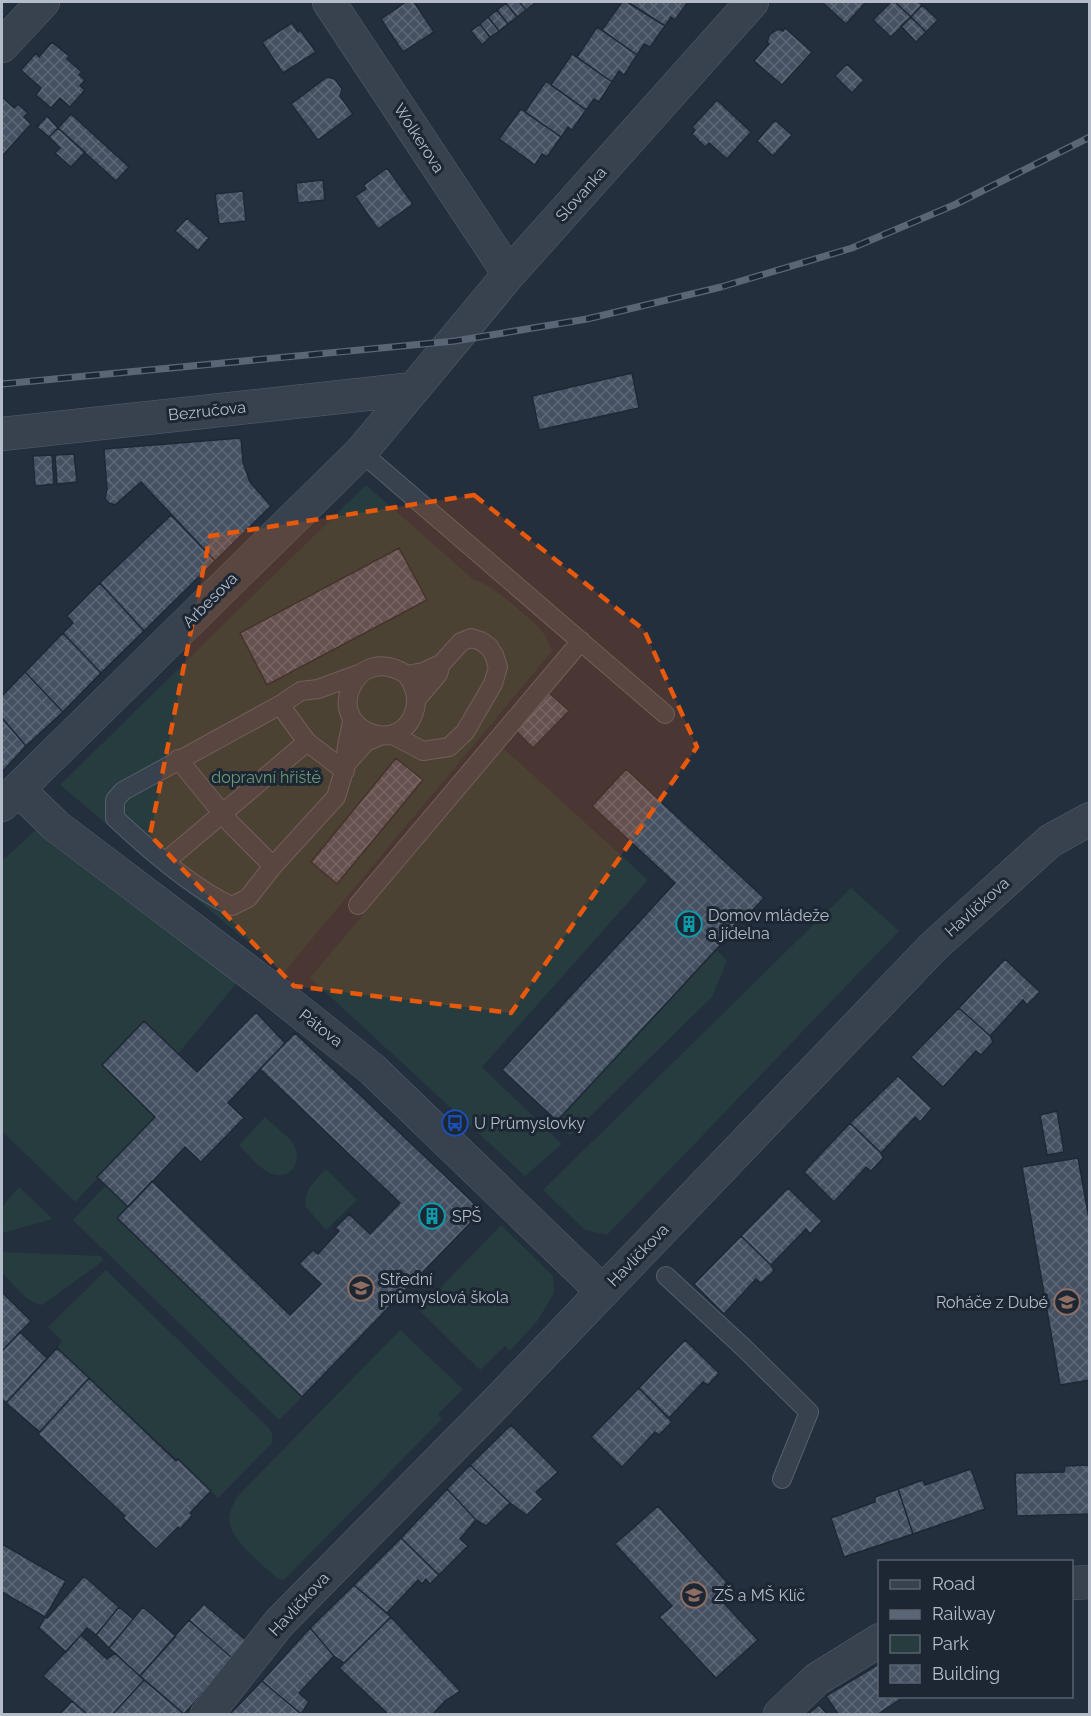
<svg xmlns="http://www.w3.org/2000/svg" width="1091" height="1716" font-family="Raleway,sans-serif">
<style>
.green{fill:#263c3f}
.building{fill:url(#building-cross-hatch);stroke:#1f2835;stroke-width:1.5}
.lines{fill:none;stroke-linecap:round;stroke-linejoin:round}
.service-casing{stroke:#565f6c;stroke-width:20}
.minor-casing{stroke:#565f6c;stroke-width:34}
.service{stroke:#38414e;stroke-width:18}
.minor{stroke:#38414e;stroke-width:33}
.rail-casing{stroke:#5a6575;stroke-width:7}
.rail{stroke:#1d2633;stroke-width:4.5;stroke-dasharray:14;stroke-linecap:butt}
.marked{fill:#e8590c;fill-opacity:0.2;stroke:#e8590c;stroke-width:4.5;stroke-dasharray:12 8;stroke-linejoin:round}
.labels{text-anchor:middle;dominant-baseline:central;stroke-width:6;stroke-linejoin:round;paint-order:stroke}
.street-label{font-size:16px;fill:#b4bcc9;stroke:#1d2633}
.park-label{font-size:16px;fill:#6b9a76;stroke:#1d2633}
.poi-label{font-size:16px;fill:#b4bcc9;stroke:#1d2633;text-anchor:start}
</style>
<defs>
<pattern id="building-cross-hatch" width="8" height="8" patternUnits="userSpaceOnUse" patternTransform="scale(1.5)"><rect width="8" height="8" fill="#455162"/><path d="M0 0l8 8M0 8l8-8" fill="none" stroke="#5d6877"/></pattern>
</defs>
<rect width="100%" height="100%" fill="#242f3e"/>
<path class="green" d="M 366,485 L 474,580 C 488,581 534,621 544,634 C 548,639 547,645 553,650 L 284,972 L 60,785 Z
M 503,748 L 648,880 L 482,1067 L 562,1144 L 525,1176 L 310,978 Z
M 41,825 L 239,980 L 178,1054 L 144,1021 L 102,1065 L 155,1117 L 75,1202 L 2,1131 L 2,861 Z
M 851,888 L 899,931 L 607,1235 L 585,1230 L 543,1190 Z
M 717,950 L 727,961 L 712,997 L 570,1136 L 557,1121 Z
M 265,1117 C 273,1125 286,1134 293,1143 C 305,1163 288,1184 266,1171 C 256,1165 247,1153 239,1145 Z
M 326,1169 L 357,1200 L 326,1230 L 305,1206 C 306,1187 314,1182 326,1169 Z
M 106,1185 L 128,1207 L 117,1218 L 302,1397 L 279,1420 L 73,1220 Z
M 19,1187 L 53,1219 L 2,1233 L 2,1207 Z
M 501,1225 L 553,1276 L 554,1293 L 538,1320 L 510,1351 L 505,1346 L 480,1370 L 419,1310 Z
M 2,1252 L 101,1256 L 103,1261 L 42,1305 C 26,1302 12,1283 2,1272 Z
M 106,1270 L 269,1428 L 272,1434 L 272,1443 L 218,1498 L 57,1348 L 62,1341 L 48,1327 Z
M 400,1330 L 463,1389 L 438,1414 L 442,1419 L 286,1578 L 282,1580 L 278,1579 C 264,1566 230,1540 229,1520 C 229,1512 233,1504 237,1497 Z"/>
<path class="building" d="M 406,2 L 414,2 L 434,32 L 403,52 L 381,19 Z
M 508,2 L 519,2 L 526,10 L 517,17 L 506,3 Z
M 519,2 L 534,2 L 535,3 L 526,10 Z
M 622,2 L 627,2 L 665,26 L 650,47 L 644,44 L 637,55 L 602,30 Z
M 628,2 L 688,2 L 675,20 L 671,17 L 665,26 Z
M 822,2 L 866,2 L 846,24 Z
M 891,2 L 895,2 L 911,17 L 891,37 L 873,20 Z
M 895,2 L 918,2 L 922,5 L 911,17 Z
M 506,3 L 517,17 L 508,24 L 497,10 Z
M 922,5 L 938,20 L 926,32 L 911,17 Z
M 497,10 L 508,24 L 499,31 L 488,17 Z
M 488,17 L 499,31 L 490,37 L 480,24 Z
M 911,17 L 926,32 L 916,42 L 901,26 Z
M 292,23 L 298,32 L 300,30 L 316,52 L 283,73 L 262,42 Z
M 480,24 L 490,37 L 482,45 L 471,31 Z
M 597,27 L 637,55 L 624,75 L 619,71 L 612,82 L 577,57 Z
M 785,28 L 812,52 L 782,85 L 754,61 L 769,44 L 767,42 L 770,34 L 778,29 L 783,31 Z
M 52,42 L 69,56 L 67,59 L 82,72 L 79,75 L 85,80 L 80,86 L 85,90 L 70,107 L 60,98 L 51,108 L 36,95 L 41,88 L 21,70 L 36,53 L 39,57 Z
M 572,54 L 612,82 L 599,102 L 594,99 L 586,110 L 551,85 Z
M 847,64 L 864,80 L 852,93 L 835,76 Z
M 327,77 L 335,79 L 342,89 L 340,96 L 353,114 L 318,140 L 291,104 Z
M 546,81 L 586,110 L 572,130 L 568,127 L 561,137 L 525,112 Z
M 2,97 L 14,108 L 18,104 L 28,113 L 24,117 L 31,124 L 3,155 L 2,153 Z
M 717,100 L 751,132 L 727,159 L 709,143 L 705,147 L 692,134 L 695,130 L 692,127 Z
M 521,109 L 561,137 L 547,157 L 542,154 L 535,165 L 499,139 Z
M 71,114 L 129,167 L 116,181 L 58,128 Z
M 47,116 L 58,128 L 49,137 L 37,127 Z
M 775,120 L 792,135 L 773,156 L 757,141 Z
M 58,128 L 85,152 L 71,167 L 55,153 L 60,148 L 49,137 Z
M 387,168 L 413,204 L 378,229 L 355,196 L 366,189 L 364,185 Z
M 323,180 L 325,200 L 298,203 L 296,183 Z
M 243,191 L 246,221 L 219,224 L 215,194 Z
M 187,218 L 209,238 L 198,251 L 175,231 Z
M 632,373 L 639,408 L 539,430 L 532,396 Z
M 241,438 L 243,462 L 250,482 L 271,506 L 215,561 L 141,482 L 115,505 L 109,503 L 105,499 L 107,489 L 104,449 Z
M 74,454 L 77,482 L 57,484 L 55,455 Z
M 52,455 L 54,484 L 35,486 L 33,456 Z
M 171,515 L 215,561 L 144,631 L 100,583 Z
M 399,548 L 427,600 L 267,685 L 240,633 Z
M 100,583 L 144,631 L 101,673 L 63,633 L 73,623 L 67,616 Z
M 63,633 L 101,673 L 63,712 L 25,672 Z
M 25,672 L 63,712 L 26,746 L 2,718 L 2,696 Z
M 548,692 L 569,711 L 533,748 L 516,731 Z
M 2,718 L 26,746 L 2,772 Z
M 396,758 L 423,780 L 337,884 L 311,862 Z
M 626,769 L 764,898 L 557,1121 L 502,1070 L 675,883 L 592,806 Z
M 1005,959 L 1040,992 L 1027,1005 L 1023,1000 L 990,1036 L 959,1008 Z
M 959,1008 L 990,1036 L 993,1042 L 981,1055 L 976,1051 L 943,1087 L 911,1057 Z
M 256,1012 L 285,1043 L 228,1103 L 244,1118 L 201,1162 L 185,1147 L 128,1207 L 97,1177 L 155,1117 L 102,1065 L 144,1021 L 197,1072 Z
M 295,1033 L 482,1211 L 302,1397 L 117,1218 L 152,1181 L 290,1315 L 321,1284 L 299,1264 L 313,1250 L 318,1254 L 339,1231 L 335,1228 L 349,1214 L 370,1234 L 400,1203 L 260,1069 Z
M 898,1076 L 932,1108 L 920,1122 L 915,1117 L 881,1153 L 850,1123 Z
M 1057,1111 L 1064,1152 L 1047,1155 L 1040,1115 Z
M 850,1123 L 881,1153 L 883,1158 L 871,1171 L 866,1167 L 834,1202 L 804,1172 Z
M 1078,1158 L 1090,1224 L 1090,1380 L 1060,1385 L 1022,1167 Z
M 788,1188 L 822,1221 L 810,1234 L 806,1229 L 771,1265 L 741,1236 Z
M 741,1236 L 771,1265 L 774,1271 L 761,1283 L 756,1279 L 724,1314 L 694,1284 Z
M 2,1292 L 31,1321 L 2,1351 Z
M 20,1332 L 47,1358 L 6,1403 L 2,1399 L 2,1351 Z
M 685,1340 L 719,1373 L 708,1385 L 703,1382 L 669,1418 L 639,1388 Z
M 57,1348 L 89,1378 L 40,1432 L 6,1403 Z
M 89,1378 L 176,1461 L 178,1459 L 211,1491 L 190,1513 L 192,1515 L 191,1517 L 180,1529 L 178,1527 L 156,1549 L 123,1518 L 125,1516 L 38,1434 Z
M 639,1388 L 672,1422 L 659,1435 L 655,1432 L 622,1467 L 591,1437 Z
M 511,1425 L 558,1472 L 536,1492 L 543,1499 L 527,1515 L 510,1503 L 470,1465 Z
M 470,1465 L 510,1503 L 486,1526 L 476,1520 L 447,1489 Z
M 1089,1465 L 1090,1514 L 1017,1516 L 1015,1473 L 1064,1472 L 1065,1466 Z
M 971,1469 L 985,1509 L 913,1534 L 898,1489 L 923,1480 L 925,1485 Z
M 447,1489 L 476,1520 L 460,1539 L 468,1546 L 439,1575 L 401,1538 Z
M 898,1489 L 913,1534 L 844,1557 L 831,1518 L 875,1502 L 875,1497 Z
M 658,1506 L 733,1589 L 721,1600 L 758,1640 L 716,1678 L 659,1617 L 672,1606 L 615,1544 Z
M 401,1538 L 439,1575 L 430,1584 L 426,1579 L 422,1584 L 418,1580 L 387,1613 L 354,1585 Z
M 2,1544 L 66,1581 L 45,1617 L 2,1592 Z
M 84,1576 L 119,1607 L 96,1635 L 87,1628 L 66,1652 L 39,1628 L 45,1617 L 47,1618 Z
M 354,1585 L 391,1617 L 344,1663 L 334,1656 L 310,1628 Z
M 204,1604 L 248,1642 L 233,1659 L 189,1620 Z
M 119,1607 L 133,1619 L 109,1648 L 96,1635 Z
M 143,1607 L 176,1636 L 140,1676 L 109,1648 Z
M 391,1617 L 460,1691 L 445,1701 L 433,1714 L 388,1714 L 339,1668 Z
M 189,1620 L 233,1659 L 184,1714 L 140,1676 Z
M 310,1628 L 334,1656 L 299,1693 L 309,1702 L 301,1714 L 262,1681 Z
M 81,1635 L 107,1659 L 115,1653 L 144,1680 L 113,1714 L 87,1714 L 43,1676 Z
M 879,1664 L 880,1696 L 901,1696 L 902,1698 L 878,1714 L 838,1714 L 826,1696 Z
M 144,1680 L 184,1714 L 113,1714 Z
M 262,1681 L 301,1714 L 230,1714 Z
M 72,1701 L 87,1714 L 60,1714 Z
M 819,1705 L 827,1714 L 808,1714 Z"/>
<g class="lines">
<g class="service-casing">
<path id="service" d="M 361,452 L 665,714
M 359,674 L 318,689 L 301,691 L 280,705 L 123,791 L 115,800 L 115,818 C 147,848 193,889 232,906 L 248,898 L 273,866 L 336,797 L 346,764 L 366,742 L 380,736
M 407,675 C 414,686 418,696 415,709 C 403,757 334,733 350,690 C 360,664 385,660 407,675 L 423,672 L 441,664
M 280,705 L 307,742 L 345,771
M 393,735 L 423,751 L 449,747 L 465,732 L 493,684 L 498,667 L 494,655 L 489,647 L 481,641 L 471,638 L 461,642 L 441,664 L 438,674 L 416,700
M 178,759 L 231,824 L 273,866
M 346,764 C 344,748 351,734 352,719
M 166,861 L 307,742
M 358,905 L 581,641
M 666,1276 L 743,1347 L 809,1412 L 782,1479"/>
</g>
<g class="minor-casing">
<path id="minor" d="M 329,2 L 509,274
M 2,46 L 43,2
M 2,434 L 413,389
M 18,789 L 56,826 L 270,988 L 372,1069 L 603,1292
M 2,805 L 361,452 L 509,274 L 752,2
M 1072,1583 L 1090,1582
M 207,1714 L 279,1623 L 496,1403 L 933,947 L 1050,841 L 1090,819
M 780,1714 L 817,1679 L 880,1640"/>
</g>
<use href="#service" class="service"/>
<use href="#minor" class="minor"/>
<g class="rail-casing">
<path id="rail" d="M 2,384 L 455,341 L 587,319 L 721,287 L 852,248 L 954,205 L 1090,137"/>
</g>
<use href="#rail" class="rail"/>
</g>
<path class="marked" d="M 474,495 L 644,630 L 697,747 L 511,1013 L 294,986 L 150,835 L 210,536 Z"/>
<defs>
<g id="building-ring" transform="scale(1.35)"><circle r="9.5" fill="#1d2633" stroke="#0f9aa8" stroke-width="1.5"/><path d="M-4-6H4V6H1V3H-1V6H-4ZM-2.5-4.3h1.7v1.8h-1.7ZM.8-4.3h1.7v1.8H.8ZM-2.5-1h1.7V.8h-1.7ZM.8-1h1.7V.8H.8Z" fill="#0f9aa8"/></g>
<g id="bus-ring" transform="scale(1.35)"><circle r="9.5" fill="#1d2633" stroke="#1a4fb4" stroke-width="1.5"/><path d="M-5-6H5V4H4V6H2V4H-2V6H-4V4H-5ZM-3.5-4V0h7V-4ZM-3.5 1.2v1.5H-2V1.2ZM2 1.2v1.5H3.5V1.2Z" fill="#1a4fb4"/></g>
<g id="school-ring" transform="scale(1.35)"><circle r="9.5" fill="#1d2633" stroke="#8d6e63" stroke-width="1.5"/><path d="M0-5L7-2L0 1L-7-2ZM-4 1L0 2.5L4 1V4Q0 6-4 4Z" fill="#8d6e63"/></g>
</defs>
<g fill-rule="evenodd">
<use href="#building-ring" x="689" y="924"/>
<use href="#bus-ring" x="455" y="1123"/>
<use href="#building-ring" x="432" y="1216"/>
<use href="#school-ring" x="361" y="1288"/>
<use href="#school-ring" x="1067" y="1302"/>
<use href="#school-ring" x="694" y="1595"/>
</g>
<g class="labels">
<g class="street-label">
<text transform="translate(419 138) rotate(57)">Wolkerova</text>
<text transform="translate(581 194) rotate(-48)">Slovanka</text>
<text transform="translate(207 411) rotate(-6)">Bezručova</text>
<text transform="translate(210 600) rotate(-45)">Arbesova</text>
<text transform="translate(977 907) rotate(-42)">Havlíčkova</text>
<text transform="translate(321 1028) rotate(38)">Pátova</text>
<text transform="translate(638 1255) rotate(-46)">Havlíčkova</text>
<text transform="translate(299 1604) rotate(-47)">Havlíčkova</text>
</g>
<g class="park-label">
<text x="266" y="777">dopravní hřiště</text>
</g>
<g class="poi-label">
<text x="708" y="915">Domov mládeže<tspan x="708" dy="18">a jídelna</tspan></text>
<text x="474" y="1123">U Průmyslovky</text>
<text x="452" y="1216">SPŠ</text>
<text x="380" y="1279">Střední<tspan x="380" dy="18">průmyslová škola</tspan></text>
<text x="1048" y="1302" text-anchor="end">Roháče z Dubé</text>
<text x="714" y="1595">ZŠ a MŠ Klíč</text>
</g>
</g>
<rect width="1091" height="1716" fill="none" stroke="#b4bcc9" stroke-width="6"/>
<rect x="878" y="1560" width="195" height="138" fill="#1d2633" stroke="#59626f" stroke-width="1.5"/>
<rect x="890" y="1580" width="30" height="9" fill="#38414e" stroke="#59626f" stroke-width="1.5"/>
<text x="932" y="1590" font-size="18" fill="#b4bcc9">Road</text>
<rect x="890" y="1610" width="30" height="9" fill="#5a6575" stroke="#59626f" stroke-width="1.5"/>
<text x="932" y="1620" font-size="18" fill="#b4bcc9">Railway</text>
<rect x="890" y="1635" width="30" height="18" fill="#263c3f" stroke="#59626f" stroke-width="1.5"/>
<text x="932" y="1650" font-size="18" fill="#b4bcc9">Park</text>
<rect x="890" y="1665" width="30" height="18" fill="url(#building-cross-hatch)" stroke="#59626f" stroke-width="1.5"/>
<text x="932" y="1680" font-size="18" fill="#b4bcc9">Building</text>
</svg>
